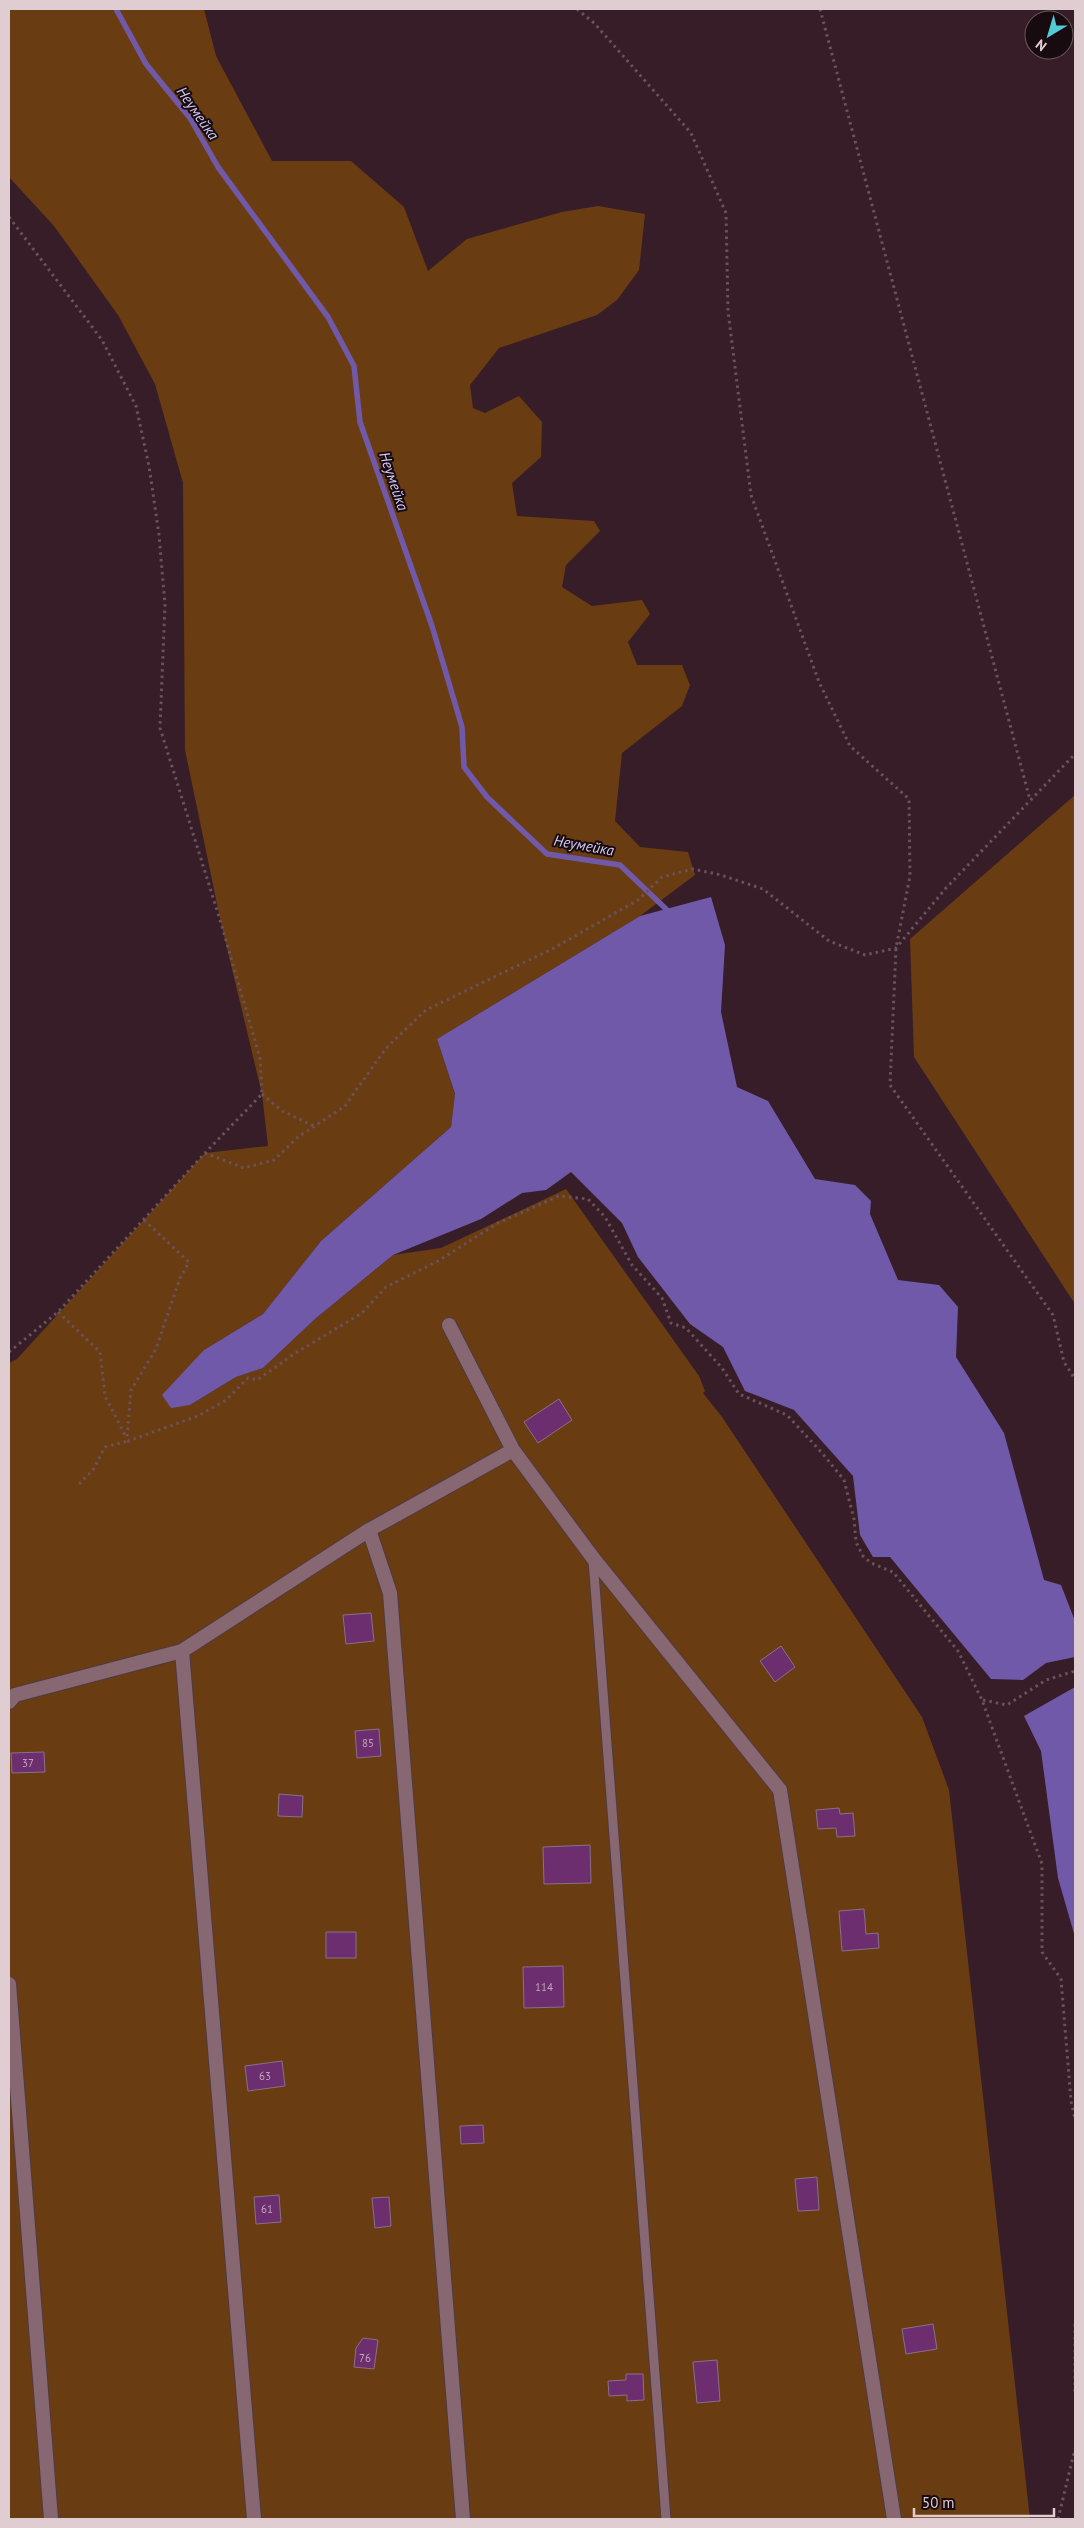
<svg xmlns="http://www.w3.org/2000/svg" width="1084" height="2528" font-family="'PT Sans',sans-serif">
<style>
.green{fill:#6a3c12}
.water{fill:#7159aa}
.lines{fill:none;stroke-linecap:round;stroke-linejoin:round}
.stream{stroke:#7159aa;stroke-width:5.5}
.building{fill:#6d2e6f;stroke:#877186}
.service-casing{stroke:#4f3a42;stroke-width:11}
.minor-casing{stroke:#4f3a42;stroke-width:16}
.path{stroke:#6a525a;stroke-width:3;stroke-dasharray:2.5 4;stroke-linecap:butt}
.service{stroke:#876872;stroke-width:9}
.minor{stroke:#876872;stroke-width:14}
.labels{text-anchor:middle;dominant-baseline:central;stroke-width:4;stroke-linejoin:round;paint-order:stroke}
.number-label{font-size:11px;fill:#c2a5b9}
.water-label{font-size:15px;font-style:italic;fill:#d3c9f6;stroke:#170b0f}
</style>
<rect width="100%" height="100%" fill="#371d27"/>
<path class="green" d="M 9,9 L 204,9 L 216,56 L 272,161 L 351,161 L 404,207 L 428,271 L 467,239 L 562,212 L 598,206 L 645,214 L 639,270 L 617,300 L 597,315 L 499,348 L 470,385 L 473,408 L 485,413 L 519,396 L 542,422 L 541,457 L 512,483 L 517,516 L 594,521 L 600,531 L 566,565 L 562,587 L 592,606 L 642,600 L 650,614 L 628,642 L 637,665 L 682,665 L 690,685 L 682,706 L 622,753 L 615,821 L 640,847 L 688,852 L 695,875 L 640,916 L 437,1039 L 455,1095 L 451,1127 L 321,1241 L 263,1314 L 204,1350 L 190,1405 L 236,1377 L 263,1368 L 315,1319 L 393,1255 L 441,1248 L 566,1189 L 699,1376 L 705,1391 L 703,1393 L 722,1417 L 922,1717 L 949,1790 L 1030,2519 L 9,2519 L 9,1363 L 17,1359 L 205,1153 L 268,1146 L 262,1094 L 221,923 L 185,750 L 183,483 L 155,384 L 118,315 L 54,226 L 9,177 Z
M 1075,795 L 1075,1304 L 914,1057 L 910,939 Z"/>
<path class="water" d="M 711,897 L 725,945 L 721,1012 L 737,1087 L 768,1101 L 815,1179 L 855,1185 L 871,1201 L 870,1214 L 898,1280 L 939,1285 L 958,1307 L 956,1357 L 1004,1433 L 1044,1580 L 1061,1585 L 1075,1621 L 1075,1657 L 1046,1663 L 1023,1680 L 991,1679 L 890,1557 L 873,1557 L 860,1535 L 853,1476 L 794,1410 L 745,1391 L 723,1347 L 690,1324 L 638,1257 L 622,1223 L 571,1172 L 546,1190 L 522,1193 L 481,1219 L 393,1255 L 315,1319 L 263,1368 L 236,1377 L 190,1405 L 171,1408 L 162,1395 L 204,1350 L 263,1314 L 321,1241 L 451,1127 L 455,1094 L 437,1039 L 640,916 Z
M 1075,1687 L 1075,1937 L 1058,1878 L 1041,1751 L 1024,1716 Z"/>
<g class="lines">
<path class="stream" d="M 116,9 L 146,64 L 190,118 L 218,167 L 328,317 L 354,366 L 360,422 L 432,626 L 462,727 L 464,767 L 487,797 L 547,854 L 620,865 L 666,909"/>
</g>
<path class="building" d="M 559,1399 L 572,1420 L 538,1443 L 524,1422 Z
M 371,1613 L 374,1641 L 346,1644 L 343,1615 Z
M 781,1646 L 795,1667 L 775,1682 L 760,1661 Z
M 379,1729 L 381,1756 L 357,1758 L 355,1731 Z
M 44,1752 L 45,1772 L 12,1773 L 11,1753 Z
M 279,1794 L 303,1796 L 302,1817 L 278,1816 Z
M 839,1808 L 840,1814 L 853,1813 L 855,1836 L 837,1837 L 836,1828 L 818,1829 L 816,1810 Z
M 590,1845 L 591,1883 L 544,1884 L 543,1847 Z
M 864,1909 L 866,1934 L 878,1933 L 879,1948 L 842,1951 L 839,1911 Z
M 326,1932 L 356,1932 L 356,1958 L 326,1958 Z
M 563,1966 L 564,2007 L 524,2008 L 523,1967 Z
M 282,2061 L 285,2086 L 248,2091 L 245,2066 Z
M 483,2125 L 484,2143 L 461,2144 L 460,2126 Z
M 817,2177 L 819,2210 L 798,2211 L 795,2179 Z
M 279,2195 L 281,2222 L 256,2224 L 254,2197 Z
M 389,2197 L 391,2226 L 375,2228 L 372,2198 Z
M 933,2324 L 937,2349 L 906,2354 L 902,2329 Z
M 363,2338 L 378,2340 L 374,2369 L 354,2367 L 356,2348 Z
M 717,2360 L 720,2401 L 697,2403 L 693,2362 Z
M 626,2374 L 643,2374 L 644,2400 L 627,2401 L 627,2395 L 609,2396 L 608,2381 L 626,2380 Z"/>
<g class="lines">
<g class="service-casing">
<path id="service" d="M 593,1560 L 666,2519"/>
</g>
<g class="minor-casing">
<path id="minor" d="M 449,1325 L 513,1450
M 369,1530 L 390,1593 L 463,2519
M 182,1651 L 254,2519
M 9,1702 L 15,1695 L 182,1651 L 369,1530 L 513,1450 L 593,1558 L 780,1790 L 894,2519
M 9,1984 L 51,2519"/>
</g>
<path class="path" d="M 577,9 L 594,23 L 691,133 L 726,213 L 728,311 L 751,495 L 819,682 L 850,746 L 909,799 L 910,876 L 896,948 L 890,1085 L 1053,1315 L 1064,1362 L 1075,1379
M 820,9 L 1030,800
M 9,217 L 102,340 L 136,406 L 149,466 L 159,535 L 165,605 L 160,728 L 221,923 L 260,1058 L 262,1094 L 205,1153
M 262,1094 L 282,1111 L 314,1126
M 144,1220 L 189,1262 L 180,1278 L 156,1349 L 131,1390 L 127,1437 L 128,1441 L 198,1416 L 226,1400 L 248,1378 L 257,1380 L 294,1354 L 362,1313 L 386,1287 L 438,1261 L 498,1223 L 559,1196 L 588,1199 L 605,1217 L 632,1265 L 662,1298 L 671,1323 L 686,1328 L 722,1368 L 739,1394 L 787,1415 L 822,1453 L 844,1480 L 854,1519 L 856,1542 L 863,1556 L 871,1563 L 893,1572 L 958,1651 L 982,1700 L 1042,1864 L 1042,1952 L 1061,1979 L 1071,2101 L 1075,2119
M 58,1312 L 100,1352 L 105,1396 L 126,1437
M 9,1352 L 58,1312 L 205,1153 L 244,1168 L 274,1160 L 298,1137 L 345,1106 L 386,1048 L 426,1010 L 554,948 L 638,900 L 662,877 L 693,869 L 721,875 L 763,889 L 829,941 L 865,955 L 896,948 L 946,888 L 1075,754
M 79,1484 L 93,1470 L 105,1447 L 128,1441
M 983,1700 L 1007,1705 L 1046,1680 L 1075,1671
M 1075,2324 L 1075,2394
M 1058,2519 L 1075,2449"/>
<use href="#service" class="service"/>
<use href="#minor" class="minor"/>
</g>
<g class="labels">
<g class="number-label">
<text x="368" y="1743">85</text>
<text x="28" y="1763">37</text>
<text x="544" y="1987">114</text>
<text x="265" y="2076">63</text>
<text x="267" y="2209">61</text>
<text x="365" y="2358">76</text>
</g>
<g class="water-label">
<text transform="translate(198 113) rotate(55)">Неумейка</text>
<text transform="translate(394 481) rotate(71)">Неумейка</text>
<text transform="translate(584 845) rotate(10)">Неумейка</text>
</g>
</g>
<rect width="1084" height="2528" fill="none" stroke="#dfcdd2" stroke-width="20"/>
<g transform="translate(1049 35) rotate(218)"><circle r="24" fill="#170b0f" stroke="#67595d"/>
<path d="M0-4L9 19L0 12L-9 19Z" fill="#52cbd7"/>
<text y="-8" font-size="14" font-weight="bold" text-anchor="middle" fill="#dfcdd2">N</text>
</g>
<path d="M914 2508v8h140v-8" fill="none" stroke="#dfcdd2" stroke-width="2.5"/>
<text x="922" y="2508" font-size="15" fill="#dfcdd2" stroke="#170b0f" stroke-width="4" paint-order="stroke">50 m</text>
</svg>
